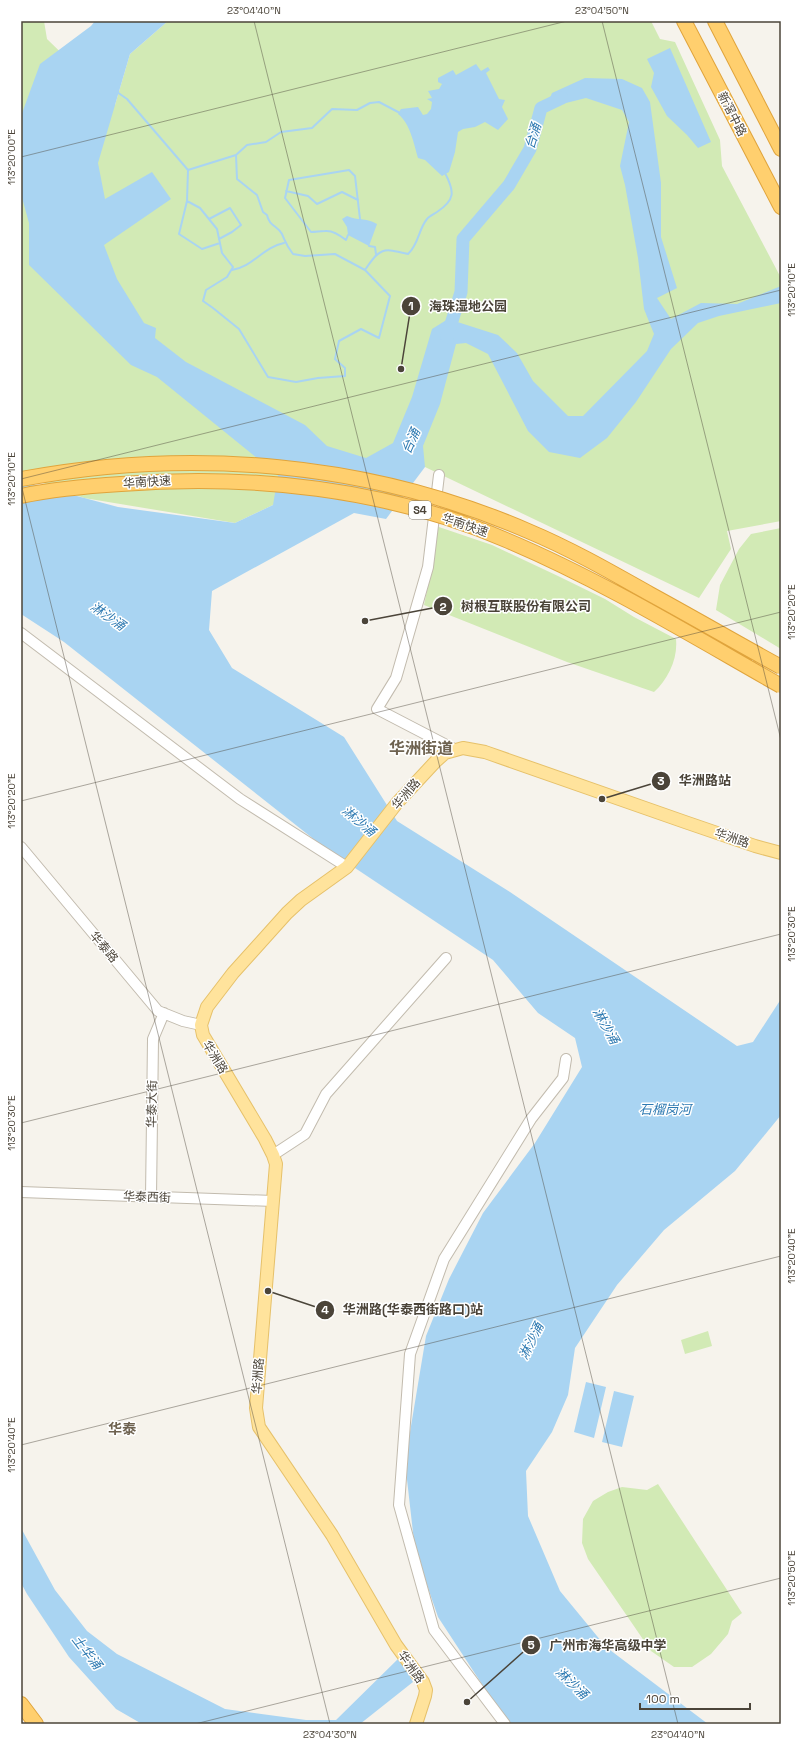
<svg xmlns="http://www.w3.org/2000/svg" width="802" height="1745" font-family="'Space Grotesk','Noto Sans SC',sans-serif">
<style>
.green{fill:#d2eab5}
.water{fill:#a9d4f2}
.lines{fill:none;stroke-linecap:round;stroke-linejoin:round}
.stream{stroke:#a9d4f2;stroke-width:2}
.river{stroke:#a9d4f2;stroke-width:13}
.minor-casing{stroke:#c2bbae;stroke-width:12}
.major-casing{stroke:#e6c16a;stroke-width:14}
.highway-casing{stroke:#e0a43c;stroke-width:16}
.minor{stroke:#fff;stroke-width:10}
.major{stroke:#ffe39c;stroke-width:12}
.highway{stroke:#ffcf6e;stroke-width:14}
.highway-bridge-casing{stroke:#e0a43c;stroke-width:16;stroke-linecap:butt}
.highway-bridge{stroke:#ffcf6e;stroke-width:14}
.ticks{fill:none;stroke:#4b4439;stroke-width:1;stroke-opacity:0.45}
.labels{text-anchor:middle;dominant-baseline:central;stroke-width:3;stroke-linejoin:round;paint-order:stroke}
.shield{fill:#fff;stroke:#817c74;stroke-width:1}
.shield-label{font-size:11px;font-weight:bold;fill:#4b4439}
.street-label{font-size:12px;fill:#4b4439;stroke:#fff}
.water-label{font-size:13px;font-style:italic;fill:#2e7ab2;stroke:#fff}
.quarter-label{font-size:14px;font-weight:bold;fill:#6e6250;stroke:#fff}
.district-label{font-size:16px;font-weight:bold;fill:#6e6250;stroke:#fff}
.leader{fill:none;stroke:#4b4439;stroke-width:1.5}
.callout-dot{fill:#4b4439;stroke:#fff;stroke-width:1.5}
.mark-label{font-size:12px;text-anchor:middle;font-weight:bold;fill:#fff}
.callout-label{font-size:13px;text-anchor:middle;font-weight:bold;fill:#4b4439;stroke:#fff;stroke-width:3;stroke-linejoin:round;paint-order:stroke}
.neatline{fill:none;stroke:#4b4439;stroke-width:1.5}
.ticks-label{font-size:10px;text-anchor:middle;fill:#4b4439}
</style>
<rect width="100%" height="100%" fill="#f6f3ec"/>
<path class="green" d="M 21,21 L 44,21 L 47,39 L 115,105 L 130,54 L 168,21 L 651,21 L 660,39 L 675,42 L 720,140 L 722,166 L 781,278 L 781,521 L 727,531 L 731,549 L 699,598 L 425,467 L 385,459 L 273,505 L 235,523 L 84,498 L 21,475 Z
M 436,526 L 492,545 L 558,576 L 605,599 L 634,617 L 676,639 C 678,659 668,679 654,692 L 567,662 L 424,605 L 430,576 Z
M 781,528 L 781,649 L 716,610 L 720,585 L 739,549 L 751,534 Z
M 708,1331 L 712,1346 L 685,1354 L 681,1340 Z
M 658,1484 L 742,1613 L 732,1621 L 728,1634 L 711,1654 L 692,1667 L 674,1667 L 651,1651 L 588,1559 L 582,1543 L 583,1519 L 593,1501 L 608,1492 L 622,1487 L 647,1490 Z"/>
<path class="water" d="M 95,21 L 168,21 L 130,54 L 98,163 L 105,199 L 152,172 L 171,199 L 104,245 L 117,279 L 144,323 L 156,328 L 155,338 L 186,362 L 305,425 L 327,446 L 366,458 L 393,443 L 412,397 L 432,329 L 448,319 L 498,335 L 517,353 L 533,381 L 568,416 L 583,416 L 647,351 L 654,334 L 644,309 L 638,258 L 625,185 L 620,166 L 629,122 L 622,110 L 586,98 L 558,105 L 547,105 L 552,93 L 585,78 L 622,79 L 642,88 L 650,102 L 661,183 L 661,237 L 677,288 L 657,298 L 671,319 L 701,303 L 737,304 L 781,286 L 781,303 L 719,316 L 698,323 L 671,349 L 636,402 L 607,438 L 580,458 L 549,452 L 528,431 L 488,354 L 466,343 L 456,344 L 440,404 L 423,446 L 425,467 L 386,519 L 354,513 L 212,591 L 209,630 L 232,668 L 344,737 L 397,821 L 510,892 L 737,1046 L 753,1042 L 781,999 L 781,1115 L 735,1171 L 664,1230 L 617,1285 L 575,1348 L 568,1395 L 552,1432 L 526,1471 L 528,1516 L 560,1591 L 606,1647 L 708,1724 L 508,1724 L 438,1617 L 415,1550 L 405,1462 L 426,1336 L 449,1279 L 483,1213 L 535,1143 L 582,1067 L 575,1038 L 538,1013 L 493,960 L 325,848 L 64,642 L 21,614 L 21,481 L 118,507 L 235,523 L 273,505 L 278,475 L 157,377 L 131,365 L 29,265 L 29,223 L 21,194 L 21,116 L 40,64 L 91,26 Z
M 670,48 L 711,142 L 698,148 L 687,135 L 667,116 L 651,87 L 654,73 L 647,59 Z
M 476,64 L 481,71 L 488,67 L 490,70 L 486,73 L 499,99 L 505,100 L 502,107 L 508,119 L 498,130 L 485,122 L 475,127 L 463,129 L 458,132 L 455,152 L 449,172 L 442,176 L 425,160 L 418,158 C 414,144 410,123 398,114 L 401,109 L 418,107 L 423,115 L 427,114 L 431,109 L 432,102 L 427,99 L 432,98 L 428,91 L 439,89 L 442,84 L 438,82 L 438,78 L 453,70 L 456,75 Z
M 347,216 C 359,221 364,217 377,224 L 369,246 L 348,235 L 347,227 L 342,219 Z
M 586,1382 L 606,1387 L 594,1438 L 574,1432 Z
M 614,1391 L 634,1396 L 622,1447 L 602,1442 Z
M 21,1528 L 55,1590 L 87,1631 L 117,1654 L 225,1709 L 306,1720 L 336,1720 L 400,1657 L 413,1682 L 360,1724 L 142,1724 L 116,1709 L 69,1657 L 27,1594 L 21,1583 Z"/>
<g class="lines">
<path class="stream" d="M 117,92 L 127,99 L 188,170 L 187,201 L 200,208 L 217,229 L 222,253 L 233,267 L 227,277 L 206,290 L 203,301 L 213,308 L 239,329 L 268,377 L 296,382 L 318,378 L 345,376 L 345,368 L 335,359 L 339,341 L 361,329 L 379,338 L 390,296 L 365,270 L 335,254 L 305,256 L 293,254 C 286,245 286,243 282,234 C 278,226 269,226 267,215 L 263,212 L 257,195 L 237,179 L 236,155
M 188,170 L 236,155 L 247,145 L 266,142 L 281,132 L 312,128 L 332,109 L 357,110 L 370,103 L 379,102 L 400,113
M 286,191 L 308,196 L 317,204 L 342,192 L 358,200
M 187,201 L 179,234 L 202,249 L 220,243
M 209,219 L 230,208 L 241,225 L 232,232 L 219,239
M 348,235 L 346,240 C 341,236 332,230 325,231 C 320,231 316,232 311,232 L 285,198 L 289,180 L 349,170 L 355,176 L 360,219
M 369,246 L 375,247 L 376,254
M 232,270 C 253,267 263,247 284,243
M 365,270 C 380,247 383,248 408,254 C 419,244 418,230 427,219 C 429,216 434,214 437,212 C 455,200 455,192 445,173"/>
<path class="river" d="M 447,337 L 461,292 L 463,239 L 509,185 L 530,149 L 541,108 L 562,98"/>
<g class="minor-casing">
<path id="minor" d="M 439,475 L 428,567 L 396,678 L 377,709 L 456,750
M 21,633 L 240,799 L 347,867
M 21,847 L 158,1011 L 183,1021 L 201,1025
M 273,1155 L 305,1134 L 326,1094 L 446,958
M 21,1192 L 273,1201
M 151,1197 L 153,1039 L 164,1013
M 505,1724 L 434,1630 L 399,1505 L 410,1354 L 444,1259 L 531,1119 L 563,1078 L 566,1059"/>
</g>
<g class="major-casing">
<path id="major" d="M 416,1724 L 425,1696 L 426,1690 L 423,1682 L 396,1645 L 332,1535 L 259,1427 L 256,1408 L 276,1164 L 273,1155 L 265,1139 L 203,1035 L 201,1025 L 207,1007 L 233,973 L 287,913 L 301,900 L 347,867 L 397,803 L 436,761 L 445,753 L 463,748 L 485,752 L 685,822 L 755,846 L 781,853"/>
</g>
<g class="highway-casing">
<path id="highway" d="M 684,21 L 781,207
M 715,21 L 781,149
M 21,1704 L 36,1724"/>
</g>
<use href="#minor" class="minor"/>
<use href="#major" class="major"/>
<use href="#highway" class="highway"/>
<g class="highway-bridge-casing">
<path id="highway-bridge" d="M 21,479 C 191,447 369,462 528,531 C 571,549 611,572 650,594 C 694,618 737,643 781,667
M 21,496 C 54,489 88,486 121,484 C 251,474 386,488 506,540 C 601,580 691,635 781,686"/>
</g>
<use href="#highway-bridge" class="highway-bridge"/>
</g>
<path class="ticks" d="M 254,21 L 678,1724M 602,21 L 781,740M 21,157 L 567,21M 21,479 L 781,290M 21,484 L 330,1724M 21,801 L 781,612M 21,1123 L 781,934M 21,1445 L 781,1256M 195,1724 L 781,1578"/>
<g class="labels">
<rect class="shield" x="409" y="501" width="22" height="18" rx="3"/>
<g class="shield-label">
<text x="420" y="510">S4</text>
</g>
<g class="street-label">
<text transform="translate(732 114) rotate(63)">新滘中路</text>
<text transform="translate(147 482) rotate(-4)">华南快速</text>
<text transform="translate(465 525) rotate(19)">华南快速</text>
<text transform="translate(406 794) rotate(-50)">华洲路</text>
<text transform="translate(732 838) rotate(19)">华洲路</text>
<text transform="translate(104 947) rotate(50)">华泰路</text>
<text transform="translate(215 1057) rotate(59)">华洲路</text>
<text transform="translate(152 1104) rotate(-89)">华泰大街</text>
<text transform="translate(147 1197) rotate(2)">华泰西街</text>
<text transform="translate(258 1376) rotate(-86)">华洲路</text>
<text transform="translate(411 1667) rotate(55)">华洲路</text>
</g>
<g class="water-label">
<text transform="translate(533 136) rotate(-73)">台涌</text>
<text transform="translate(411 441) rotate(-66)">台涌</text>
<text transform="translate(108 616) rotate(35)">淋沙涌</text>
<text transform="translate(359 821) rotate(40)">淋沙涌</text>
<text transform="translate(606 1026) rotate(61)">淋沙涌</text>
<text x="665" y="1109">石榴岗河</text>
<text transform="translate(531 1341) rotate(-64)">淋沙涌</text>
<text transform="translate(87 1652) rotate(52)">土华涌</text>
<text transform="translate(572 1683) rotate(44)">淋沙涌</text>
</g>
<g class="quarter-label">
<text x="122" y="1429">华泰</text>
</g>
<g class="district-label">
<text x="421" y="748">华洲街道</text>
</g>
</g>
<path class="leader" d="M401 369L411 306M365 621L443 606M602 799L661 781M268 1291L325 1310M467 1702L531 1645"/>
<g class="callout-dot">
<circle cx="401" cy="369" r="4"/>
<circle cx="365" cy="621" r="4"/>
<circle cx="602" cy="799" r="4"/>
<circle cx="268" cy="1291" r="4"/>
<circle cx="467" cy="1702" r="4"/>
<circle cx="411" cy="306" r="10"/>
<circle cx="443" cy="606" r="10"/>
<circle cx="661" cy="781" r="10"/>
<circle cx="325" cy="1310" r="10"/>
<circle cx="531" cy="1645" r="10"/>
</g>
<g class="mark-label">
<text x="411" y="310">1</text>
<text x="443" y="611">2</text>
<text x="661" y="785">3</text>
<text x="325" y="1314">4</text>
<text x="531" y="1649">5</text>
</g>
<g class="callout-label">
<text x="468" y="311">海珠湿地公园</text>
<text x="526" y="611">树根互联股份有限公司</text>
<text x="705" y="785">华洲路站</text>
<text x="413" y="1314">华洲路(华泰西街路口)站</text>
<text x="608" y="1650">广州市海华高级中学</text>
</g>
<rect width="802" height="1745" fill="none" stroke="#ffffff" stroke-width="44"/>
<path d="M640 1703v6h110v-6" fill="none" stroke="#4b4439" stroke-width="2"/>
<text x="646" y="1703" font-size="12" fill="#4b4439" stroke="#ffffff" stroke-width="3" paint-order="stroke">100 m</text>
<rect x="22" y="22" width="758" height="1701" class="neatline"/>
<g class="ticks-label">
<text x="254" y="14">23°04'40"N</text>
<text x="602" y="14">23°04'50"N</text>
<text transform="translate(11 157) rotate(-90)" y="4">113°20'00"E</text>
<text transform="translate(791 290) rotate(-90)" y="4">113°20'10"E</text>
<text transform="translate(11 479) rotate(-90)" y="4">113°20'10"E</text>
<text transform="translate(791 612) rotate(-90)" y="4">113°20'20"E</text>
<text transform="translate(11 801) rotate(-90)" y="4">113°20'20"E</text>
<text transform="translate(791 934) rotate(-90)" y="4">113°20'30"E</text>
<text transform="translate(11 1123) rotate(-90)" y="4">113°20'30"E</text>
<text transform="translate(791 1256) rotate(-90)" y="4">113°20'40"E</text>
<text transform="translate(11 1445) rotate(-90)" y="4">113°20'40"E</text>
<text transform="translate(791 1578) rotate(-90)" y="4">113°20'50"E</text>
<text x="330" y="1738">23°04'30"N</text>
<text x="678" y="1738">23°04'40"N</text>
</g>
</svg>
